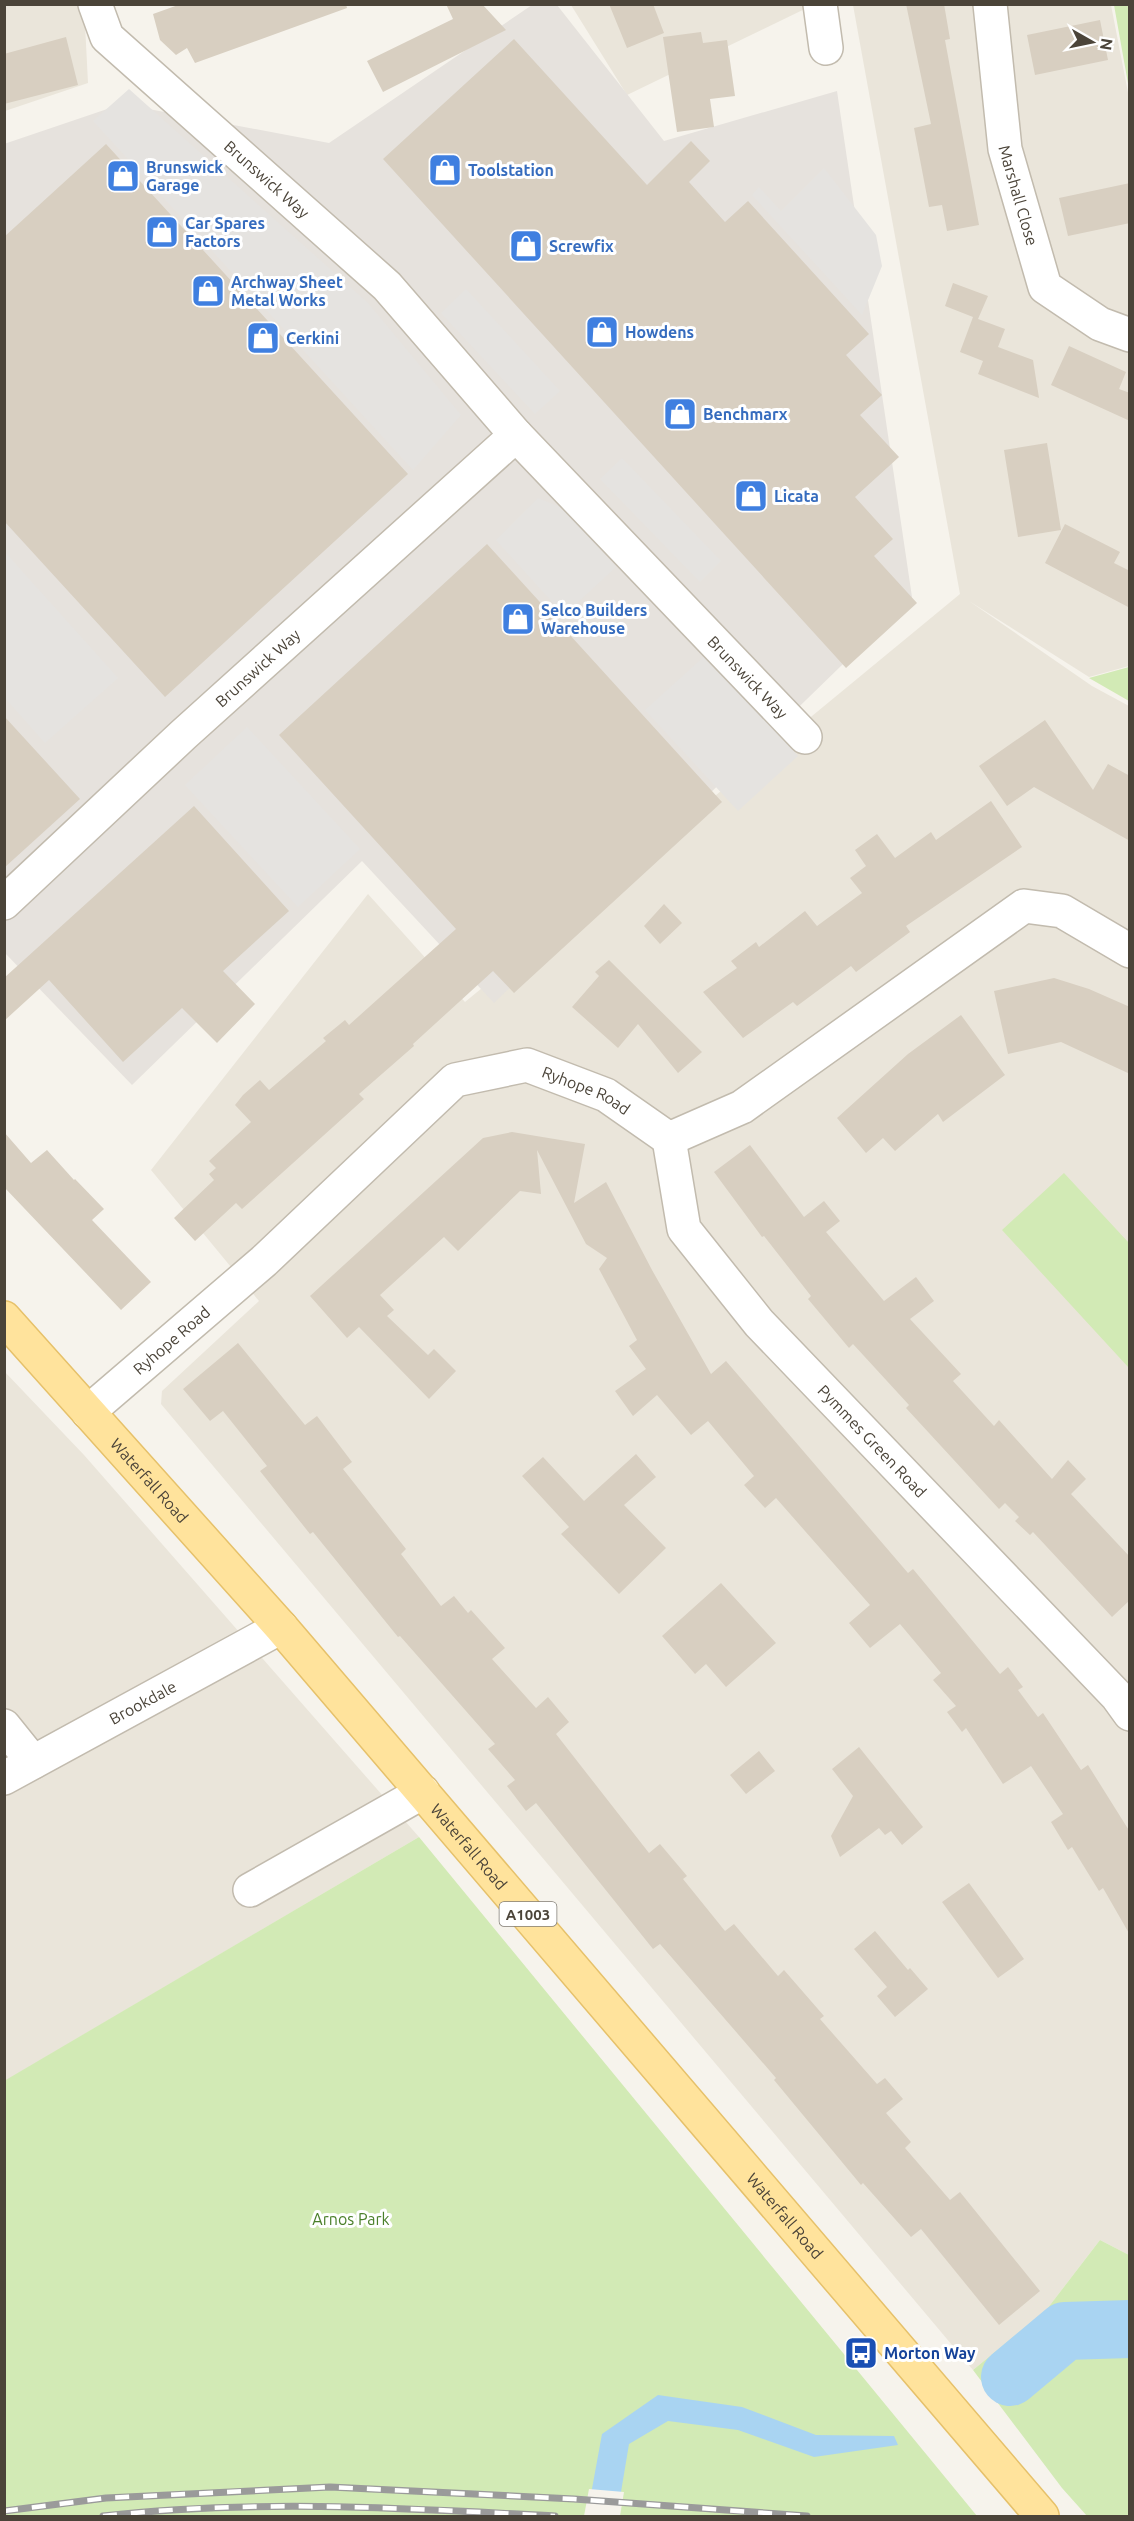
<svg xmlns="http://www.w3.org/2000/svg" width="1134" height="2521" font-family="Ubuntu,sans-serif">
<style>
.residential{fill:#eae5da}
.industrial{fill:#e6e2dd}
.green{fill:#d2eab5}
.parking{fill:#e5e3e0}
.water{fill:#a9d4f2}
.pier{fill:#f6f3ec}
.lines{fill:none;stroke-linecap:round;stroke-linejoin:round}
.river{stroke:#a9d4f2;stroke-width:58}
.building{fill:#d8cfc1}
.street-casing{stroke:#c2bbae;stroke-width:36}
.primary-casing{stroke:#e6c16a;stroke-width:36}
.street{stroke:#fff;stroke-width:33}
.primary{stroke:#ffe39c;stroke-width:33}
.rail-casing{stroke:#9a9a9a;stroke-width:7}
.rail{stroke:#fff;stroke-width:4.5;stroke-dasharray:14;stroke-linecap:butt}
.labels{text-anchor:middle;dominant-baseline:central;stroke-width:6;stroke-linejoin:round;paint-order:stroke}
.shield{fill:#fff;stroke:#817c74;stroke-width:1.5}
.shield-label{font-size:15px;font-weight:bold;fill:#4b4439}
.shop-label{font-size:16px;font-weight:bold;fill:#366cbe;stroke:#fff;text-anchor:start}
.street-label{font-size:16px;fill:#4b4439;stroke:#fff}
.park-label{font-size:16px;fill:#4a7f2a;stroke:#fff}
.transit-label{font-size:16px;font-weight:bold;fill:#164399;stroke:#fff;text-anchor:start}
</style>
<rect width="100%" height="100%" fill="#f6f3ec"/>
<path class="residential" d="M 4,5 L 84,5 L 88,83 L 5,111 Z
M 571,5 L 813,5 L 627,95 Z
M 853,5 L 1111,5 L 1130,103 L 1129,666 L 1089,677 L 969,601 L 1092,686 L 1129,706 L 1129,2255 L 1100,2240 L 1047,2309 L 973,2370 L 161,1404 L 162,1391 L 259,1301 L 151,1170 L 368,894 L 465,1002 L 960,594 Z
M 4,1371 L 84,1455 L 419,1837 L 5,2081 Z"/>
<path class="industrial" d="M 532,5 L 557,5 L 664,141 L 837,91 L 912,597 L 494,1003 L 362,861 L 132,1085 L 5,953 L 4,144 L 122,104 L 329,143 Z"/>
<path class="green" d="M 1114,5 L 1129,5 L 1129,89 Z
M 1129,667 L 1129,701 L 1089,678 Z
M 1064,1173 L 1129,1243 L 1129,1368 L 1002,1230 Z
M 419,1837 L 977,2516 L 5,2516 L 4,2081 Z
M 1100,2240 L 1129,2255 L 1129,2516 L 1087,2516 L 1062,2488 L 973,2370 L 1047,2309 Z"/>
<path class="parking" d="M 129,89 L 368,303 L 461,415 L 413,470 L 93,121 Z
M 824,168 L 876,235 L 882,266 L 862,315 L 752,195 L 759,187 L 781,211 Z
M 466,289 L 560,391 L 535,414 L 441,313 Z
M 622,458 L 721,561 L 700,582 L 600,479 Z
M 538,498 L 563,508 L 616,567 L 564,615 L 496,540 Z
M 4,551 L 118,678 L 45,743 L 5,698 Z
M 707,654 L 798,756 L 738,811 L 645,710 Z
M 247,727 L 360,849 L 298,907 L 185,785 Z"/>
<path class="water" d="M 658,2395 L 742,2407 L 816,2435 L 894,2436 L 898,2445 L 814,2457 L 738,2430 L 668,2421 L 629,2444 L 617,2516 L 587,2516 L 602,2434 Z"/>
<path class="pier" d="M 589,2489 L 624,2492 L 620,2516 L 584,2516 Z"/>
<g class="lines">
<path class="river" d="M 1010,2377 L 1065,2331 L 1130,2329"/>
</g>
<path class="building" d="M 181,4 L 346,4 L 347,8 L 195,63 L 187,48 L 176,55 L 160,40 L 153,14 Z
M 446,4 L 482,4 L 506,30 L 383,92 L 367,61 L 453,19 Z
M 609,4 L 653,4 L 664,33 L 627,48 Z
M 906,4 L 944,4 L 950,39 L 945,40 L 979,225 L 947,231 L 942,205 L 929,207 L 914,128 L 931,124 Z
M 1100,20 L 1108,60 L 1035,75 L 1027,35 Z
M 701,32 L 703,43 L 727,40 L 735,96 L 710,99 L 714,127 L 677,132 L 663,37 Z
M 66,37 L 78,85 L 4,104 L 4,54 Z
M 514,39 L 647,185 L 691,141 L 710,161 L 689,182 L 725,222 L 748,201 L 869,334 L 846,355 L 882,395 L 860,415 L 899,457 L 855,497 L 893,539 L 874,556 L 917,603 L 846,668 L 383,159 Z
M 106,144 L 408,474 L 165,697 L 4,521 L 4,237 Z
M 1130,183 L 1130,223 L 1068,236 L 1059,198 Z
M 953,283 L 988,296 L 978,319 L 1005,329 L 998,347 L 1033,360 L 1039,398 L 978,374 L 983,361 L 960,352 L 973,317 L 945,306 Z
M 1069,346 L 1126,372 L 1119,389 L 1130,393 L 1130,421 L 1051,385 Z
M 1047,443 L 1061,530 L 1018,537 L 1004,450 Z
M 1065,524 L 1120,552 L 1114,563 L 1130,571 L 1130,608 L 1045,563 Z
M 487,544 L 722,802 L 514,993 L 493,971 L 413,1044 L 414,1046 L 359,1094 L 364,1099 L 242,1209 L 236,1203 L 195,1241 L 174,1218 L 214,1180 L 209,1174 L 216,1168 L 209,1161 L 251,1122 L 235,1105 L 243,1095 L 260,1080 L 269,1090 L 326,1041 L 323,1038 L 345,1020 L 349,1025 L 456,929 L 279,735 Z
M 4,716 L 80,799 L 4,868 Z
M 1045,720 L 1093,790 L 1108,764 L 1130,776 L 1130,841 L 1034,787 L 1007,806 L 979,766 Z
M 991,801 L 1022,847 L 906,926 L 910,932 L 856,972 L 851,966 L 797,1006 L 793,1002 L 743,1038 L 703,992 L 737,968 L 731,961 L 756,942 L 759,947 L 805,911 L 817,926 L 862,893 L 850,878 L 866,866 L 855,850 L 877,834 L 895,858 L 931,832 L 936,840 Z
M 194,806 L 289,911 L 223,971 L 255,1004 L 217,1043 L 182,1008 L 123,1062 L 49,980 L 4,1021 L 4,978 Z
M 664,904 L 682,923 L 660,944 L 644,926 Z
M 609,960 L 702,1052 L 678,1073 L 638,1024 L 618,1048 L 572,1007 L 599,976 L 595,972 Z
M 1054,978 L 1089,989 L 1130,1007 L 1130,1074 L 1061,1042 L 1008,1054 L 994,991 Z
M 961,1015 L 1005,1075 L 943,1122 L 938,1114 L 895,1151 L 883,1138 L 866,1153 L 837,1118 L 908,1054 Z
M 4,1132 L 31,1163 L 47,1150 L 74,1180 L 75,1179 L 104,1209 L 92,1220 L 151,1282 L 121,1310 L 4,1187 Z
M 512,1132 L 585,1144 L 574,1203 L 606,1182 L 652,1270 L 711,1374 L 726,1361 L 908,1573 L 913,1569 L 1000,1674 L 1008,1667 L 1023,1687 L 1018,1690 L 1038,1717 L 1043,1713 L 1081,1770 L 1088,1765 L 1130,1832 L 1130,1935 L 1103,1888 L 1099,1891 L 1072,1847 L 1068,1850 L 1051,1822 L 1063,1814 L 1031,1766 L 1003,1784 L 966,1728 L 962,1732 L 947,1712 L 956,1706 L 933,1680 L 941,1673 L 900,1624 L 870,1648 L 849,1623 L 870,1605 L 776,1498 L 765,1508 L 744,1485 L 754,1476 L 708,1421 L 691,1435 L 657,1395 L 633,1416 L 615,1391 L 646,1369 L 629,1346 L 637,1340 L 599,1269 L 607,1258 L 586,1244 L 537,1150 L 541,1194 L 520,1191 L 458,1251 L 444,1237 L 380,1295 L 394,1310 L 387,1316 L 428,1355 L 434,1349 L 456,1371 L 429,1399 L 359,1327 L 347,1338 L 310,1296 L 483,1138 Z
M 750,1145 L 804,1217 L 824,1201 L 840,1221 L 826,1232 L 884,1301 L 916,1277 L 934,1301 L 910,1319 L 961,1374 L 953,1381 L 994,1426 L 999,1420 L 1052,1479 L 1068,1460 L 1086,1479 L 1071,1494 L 1130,1557 L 1130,1600 L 1112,1617 L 1033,1532 L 1030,1535 L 1015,1521 L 1019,1517 L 1005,1503 L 999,1509 L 906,1408 L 909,1405 L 853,1344 L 849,1348 L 808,1299 L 811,1296 L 764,1236 L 762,1237 L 714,1172 Z
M 238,1343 L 305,1425 L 317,1416 L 352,1462 L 343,1469 L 406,1549 L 401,1554 L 441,1606 L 454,1596 L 468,1613 L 471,1610 L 505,1648 L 492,1659 L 536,1708 L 548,1697 L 569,1722 L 556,1734 L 649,1853 L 660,1844 L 687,1876 L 683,1879 L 725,1931 L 734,1924 L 778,1976 L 784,1970 L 824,2016 L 820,2019 L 877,2084 L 885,2078 L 903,2099 L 886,2113 L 911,2142 L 905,2148 L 950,2200 L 960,2192 L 1040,2291 L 999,2325 L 921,2229 L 911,2237 L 863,2183 L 861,2185 L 774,2080 L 776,2078 L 660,1944 L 653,1949 L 536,1803 L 526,1811 L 507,1786 L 515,1780 L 488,1749 L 495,1744 L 400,1636 L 398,1637 L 313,1532 L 310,1534 L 260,1471 L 267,1466 L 223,1411 L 210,1421 L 183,1389 Z
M 636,1454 L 656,1477 L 624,1505 L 666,1548 L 619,1594 L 561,1534 L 569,1527 L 522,1476 L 543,1457 L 584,1501 Z
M 721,1583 L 776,1643 L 726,1687 L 706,1664 L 695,1674 L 662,1636 Z
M 859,1747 L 923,1827 L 902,1845 L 891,1831 L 885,1835 L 879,1828 L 840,1857 L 831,1836 L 853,1796 L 832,1769 Z
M 759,1751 L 775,1771 L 746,1794 L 730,1775 Z
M 969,1883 L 1024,1959 L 998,1978 L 942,1902 Z
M 875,1931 L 908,1970 L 910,1968 L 928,1989 L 895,2017 L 877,1996 L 887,1987 L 854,1949 Z"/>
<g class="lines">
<g class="street-casing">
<g id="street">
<path id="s1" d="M 95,4 L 107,37 L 387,286 L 516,435 L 805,737"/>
<path d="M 820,4 L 826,48"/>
<path id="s2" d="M 990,4 L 1005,149 L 1045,287 L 1100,324 L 1130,335"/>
<path id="s3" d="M 4,903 L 183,735 L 516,435"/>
<path id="s4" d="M 669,1139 L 684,1229 L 759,1323 L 1117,1696 L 1130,1714"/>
<path id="s5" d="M 88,1412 L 264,1261 L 455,1080 L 527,1065 L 606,1095 L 669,1139 L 742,1107 L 1024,906 L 1062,911 L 1130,951"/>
<path d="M 4,1726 L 33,1762"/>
<path id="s6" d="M 4,1778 L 281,1627"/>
<path d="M 250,1890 L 423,1792"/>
</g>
</g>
<g class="primary-casing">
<g id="primary">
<path id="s7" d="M 4,1318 L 281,1627 L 1042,2516"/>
</g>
</g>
<use href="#street" class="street"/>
<use href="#primary" class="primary"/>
<g class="rail-casing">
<path id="rail" d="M 4,2511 L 106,2498 L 330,2487 L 574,2499 L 807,2516
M 103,2516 C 253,2499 404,2508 555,2516"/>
</g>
<use href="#rail" class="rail"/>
</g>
<defs>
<g id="shop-square" transform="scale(1.725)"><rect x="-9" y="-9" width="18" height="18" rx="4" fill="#3f7fe0" stroke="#fff"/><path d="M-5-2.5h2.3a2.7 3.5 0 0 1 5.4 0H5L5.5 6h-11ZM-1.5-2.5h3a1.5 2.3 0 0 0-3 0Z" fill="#fff"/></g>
<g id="bus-square" transform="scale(1.725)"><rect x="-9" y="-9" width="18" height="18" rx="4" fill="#1a4fb4" stroke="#fff"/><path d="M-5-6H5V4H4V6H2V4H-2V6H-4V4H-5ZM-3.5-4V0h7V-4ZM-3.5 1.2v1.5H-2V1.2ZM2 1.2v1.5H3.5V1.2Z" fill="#fff"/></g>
</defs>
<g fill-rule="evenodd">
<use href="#shop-square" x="445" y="170"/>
<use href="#shop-square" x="123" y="176"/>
<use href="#shop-square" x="162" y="232"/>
<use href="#shop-square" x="526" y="246"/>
<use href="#shop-square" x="208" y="291"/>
<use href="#shop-square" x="602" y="332"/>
<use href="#shop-square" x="263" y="338"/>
<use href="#shop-square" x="680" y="414"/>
<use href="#shop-square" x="751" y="496"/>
<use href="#shop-square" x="518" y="619"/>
<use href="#bus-square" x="861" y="2353"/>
</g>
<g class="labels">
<rect class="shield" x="499.5" y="1902" width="57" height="24" rx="4.5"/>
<g class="shield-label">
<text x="528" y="1914">A1003</text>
</g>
<g class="shop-label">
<text x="146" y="167">Brunswick<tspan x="146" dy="18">Garage</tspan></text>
<text x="468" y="170">Toolstation</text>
<text x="185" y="223">Car Spares<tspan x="185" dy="18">Factors</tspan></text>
<text x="549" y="246">Screwfix</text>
<text x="231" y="282">Archway Sheet<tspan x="231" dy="18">Metal Works</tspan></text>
<text x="625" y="332">Howdens</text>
<text x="286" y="338">Cerkini</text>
<text x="703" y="414">Benchmarx</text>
<text x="774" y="496">Licata</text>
<text x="541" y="610">Selco Builders<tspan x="541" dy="18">Warehouse</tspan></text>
</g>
<g class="street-label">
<text stroke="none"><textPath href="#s1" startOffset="249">Brunswick Way</textPath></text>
<text stroke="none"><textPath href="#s2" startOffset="194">Marshall Close</textPath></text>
<text stroke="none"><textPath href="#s3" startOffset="346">Brunswick Way</textPath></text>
<text stroke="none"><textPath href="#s1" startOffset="942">Brunswick Way</textPath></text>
<text stroke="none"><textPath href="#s5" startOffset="633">Ryhope Road</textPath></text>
<text stroke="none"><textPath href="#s5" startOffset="110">Ryhope Road</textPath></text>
<text stroke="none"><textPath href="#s4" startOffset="375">Pymmes Green Road</textPath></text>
<text stroke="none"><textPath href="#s7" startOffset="218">Waterfall Road</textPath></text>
<text stroke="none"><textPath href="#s6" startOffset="158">Brookdale</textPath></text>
<text stroke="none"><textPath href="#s7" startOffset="704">Waterfall Road</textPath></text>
<text stroke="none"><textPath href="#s7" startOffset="1190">Waterfall Road</textPath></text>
</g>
<g class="park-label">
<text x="351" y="2219">Arnos Park</text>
</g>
<g class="transit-label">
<text x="884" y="2353">Morton Way</text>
</g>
</g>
<rect width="1134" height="2521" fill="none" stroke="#4b4439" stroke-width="12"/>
<g transform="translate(1092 42) rotate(99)" stroke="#ffffff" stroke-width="4.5" paint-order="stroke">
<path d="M0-4.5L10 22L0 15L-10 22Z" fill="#4b4439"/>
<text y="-9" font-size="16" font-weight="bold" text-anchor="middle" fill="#4b4439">N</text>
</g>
</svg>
